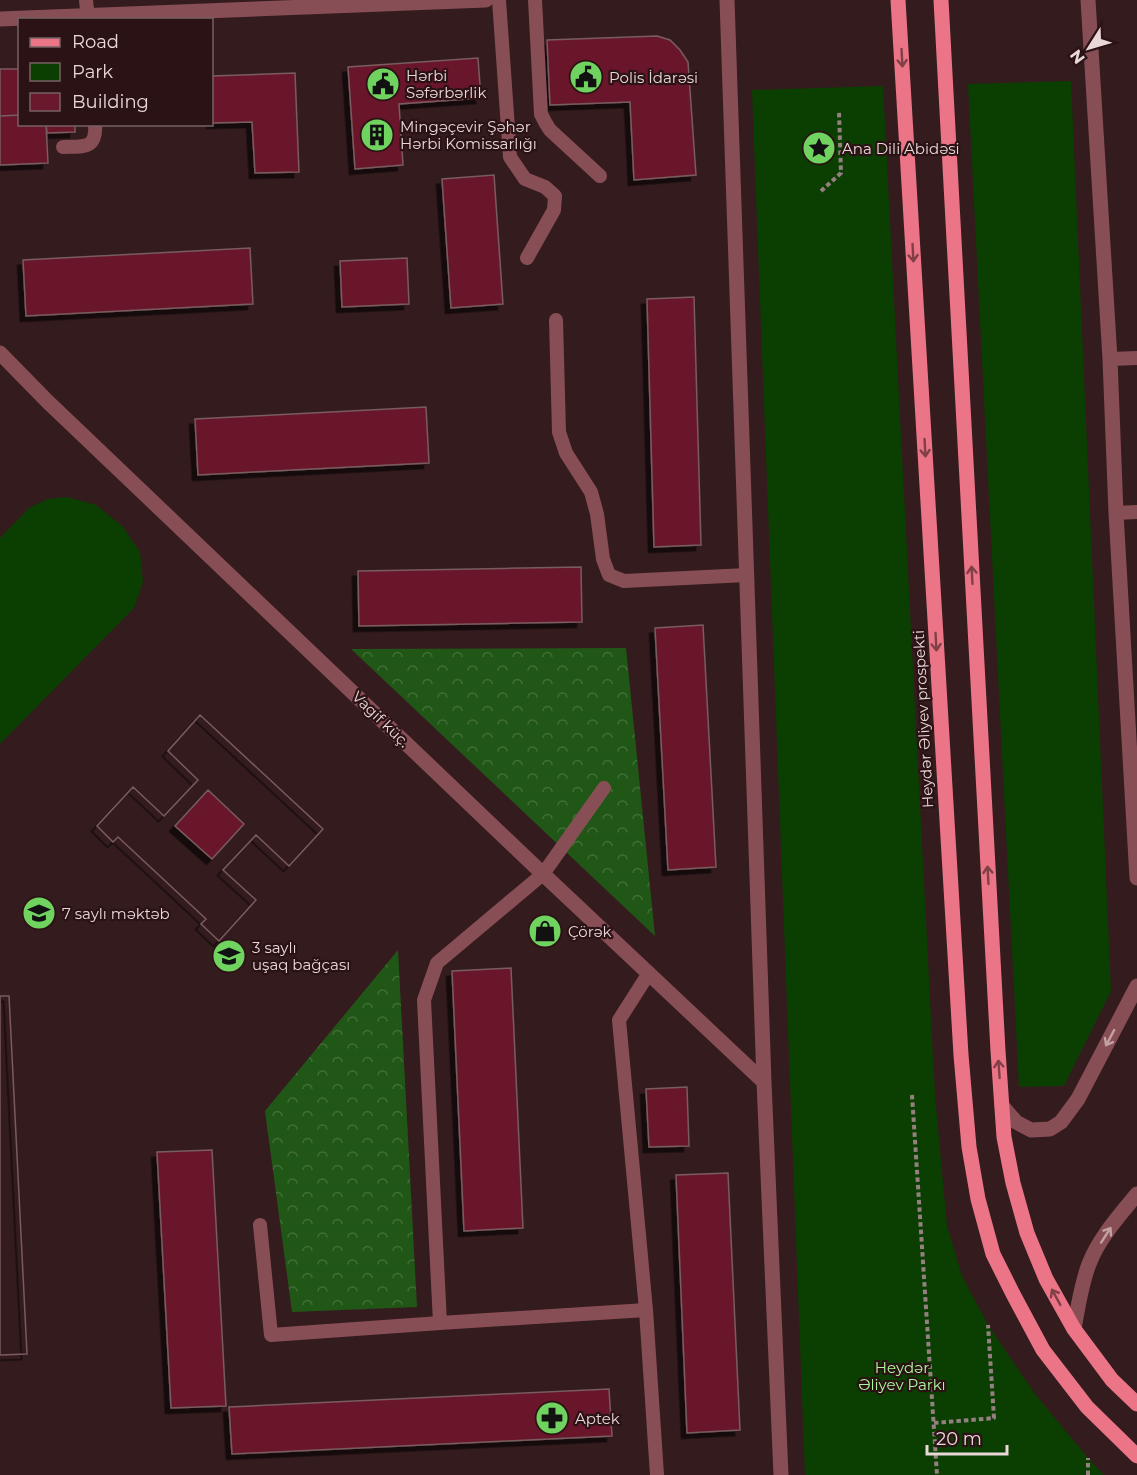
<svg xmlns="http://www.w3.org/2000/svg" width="1137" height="1475" font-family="Montserrat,sans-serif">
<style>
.green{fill:#0b3f01}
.forest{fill:url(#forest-crowns)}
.building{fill:#69192b;stroke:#795b5e;stroke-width:1.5;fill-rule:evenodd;filter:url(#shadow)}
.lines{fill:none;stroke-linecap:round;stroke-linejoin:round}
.path{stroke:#947f81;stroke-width:4;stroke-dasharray:4.5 3;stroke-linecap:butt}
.lane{stroke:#884e55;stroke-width:14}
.street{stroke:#884e55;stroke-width:15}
.primary{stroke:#eb7586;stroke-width:15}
.oneway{stroke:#813f48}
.oneway2{stroke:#c3a1a4}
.labels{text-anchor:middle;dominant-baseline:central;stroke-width:4.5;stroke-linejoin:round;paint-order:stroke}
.poi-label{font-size:15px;fill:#ead8d9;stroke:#2a1215;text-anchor:start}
.street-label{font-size:15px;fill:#ead8d9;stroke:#2a1215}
.park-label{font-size:15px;fill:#abf79d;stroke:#2a1215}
</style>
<defs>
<pattern id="forest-crowns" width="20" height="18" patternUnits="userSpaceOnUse" patternTransform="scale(1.5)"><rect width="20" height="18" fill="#215716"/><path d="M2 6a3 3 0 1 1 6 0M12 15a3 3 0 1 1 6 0" fill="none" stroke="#416e37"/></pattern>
<filter id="shadow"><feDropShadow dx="-5.5" dy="5.5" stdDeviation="0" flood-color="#0009"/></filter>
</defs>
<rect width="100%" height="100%" fill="#341b1e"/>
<path class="green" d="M 1071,81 L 1111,991 L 1064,1086 L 1019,1087 L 968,84 Z
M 883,86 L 935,1096 L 947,1226 L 962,1276 L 988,1325 L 1035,1394 L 1088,1458 L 1104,1475 L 805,1475 L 752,90 Z
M 67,497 L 96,505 L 123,527 L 140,552 L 143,582 L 134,608 L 0,744 L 0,538 L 29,508 L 48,499 Z"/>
<path class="forest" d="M 626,648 L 655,936 L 351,649 Z
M 398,950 L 417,1307 L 292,1312 L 265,1111 Z"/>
<path class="building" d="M 657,36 L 670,40 L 680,50 L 688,62 L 696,175 L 634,180 L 630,102 L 550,105 L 547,40 Z
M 478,58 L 481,98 L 399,104 L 403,165 L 355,169 L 348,67 Z
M 0,69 L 20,69 L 20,115 L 0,116 Z
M 295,73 L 299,172 L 255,173 L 252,122 L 212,123 L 212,76 Z
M 20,115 L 20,124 L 46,124 L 48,163 L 0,165 L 0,116 Z
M 46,124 L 75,124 L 75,132 L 47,133 Z
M 494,175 L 503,304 L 451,308 L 442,179 Z
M 250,248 L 253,304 L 26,316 L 23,260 Z
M 407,258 L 409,304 L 342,307 L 340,261 Z
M 694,297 L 701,545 L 654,547 L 647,299 Z
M 426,407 L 429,463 L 198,475 L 195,419 Z
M 581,567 L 582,622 L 359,626 L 358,571 Z
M 703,625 L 716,867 L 668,870 L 655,628 Z
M 200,715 L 323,829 L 289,866 L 256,835 L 223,870 L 256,900 L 219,941 L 201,924 L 206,919 L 118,837 L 113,842 L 97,826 L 133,787 L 164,816 L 198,780 L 168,751 ZM 208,790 L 244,824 L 212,859 L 175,826 Z
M 200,715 L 323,829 L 289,866 L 256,835 L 223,870 L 256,900 L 219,941 L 201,924 L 206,919 L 118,837 L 113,842 L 97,826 L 133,787 L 164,816 L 198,780 L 168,751 Z
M 511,968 L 523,1228 L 464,1231 L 452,971 Z
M 0,996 L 9,996 L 27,1354 L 0,1355 Z
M 0,996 L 9,996 L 27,1354 L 0,1355 Z
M 687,1087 L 689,1146 L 649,1147 L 646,1089 Z
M 212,1150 L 226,1406 L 171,1408 L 157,1152 Z
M 728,1173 L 740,1430 L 687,1433 L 676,1175 Z
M 609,1389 L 612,1436 L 232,1454 L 229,1407 Z"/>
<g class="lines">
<path class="path" d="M 821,191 L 841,173 L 839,112
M 912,1095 L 937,1475
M 934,1423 L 994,1418 L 988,1325
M 1088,1475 L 1088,1458"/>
<path class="lane" d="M 86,0 L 88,20
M 499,0 L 510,157 L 525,179 L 545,187 L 555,196 L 554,210 L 527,258
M 535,0 L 541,114 L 545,122 L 550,130 L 600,176
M 63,147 C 83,146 97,150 95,124
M 556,320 L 559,432 L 566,453 L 591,492 L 597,514 L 603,559 L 609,575 L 624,581 L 747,575
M 1110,359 L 1137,358
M 1116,513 L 1137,512
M 649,973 L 619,1020 L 646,1310 L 657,1475
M 260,1225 L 271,1335 L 440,1323 L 424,1000 L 437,963 L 543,874 L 604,788
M 440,1323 L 646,1310"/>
<path class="street" d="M 727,0 L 764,1082 L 781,1475
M 1088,0 L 1110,359 L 1116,513 L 1137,878
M 0,19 L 486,0
M 0,353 L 47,401 L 543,874 L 764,1082
M 1002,1106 L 1016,1122 L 1031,1130 L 1050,1129 L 1061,1122 L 1078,1099 L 1137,986
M 1074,1329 C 1078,1307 1081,1285 1089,1264 C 1099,1238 1119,1216 1137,1194"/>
<path class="primary" d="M 898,0 L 961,1055 L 969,1147 L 978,1199 L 993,1254 L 1013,1294 L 1043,1350 L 1087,1407 L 1137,1456
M 941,0 L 998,1051 L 1004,1137 L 1013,1183 L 1027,1233 L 1046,1279 L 1074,1329 L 1112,1380 L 1137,1404"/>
</g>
<defs><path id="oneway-shaft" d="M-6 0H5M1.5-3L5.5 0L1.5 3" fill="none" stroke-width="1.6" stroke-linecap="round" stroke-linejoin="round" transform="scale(1.5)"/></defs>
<g class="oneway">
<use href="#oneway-shaft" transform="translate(902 58) rotate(87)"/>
<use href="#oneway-shaft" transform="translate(913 253) rotate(87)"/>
<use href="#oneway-shaft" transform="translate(925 448) rotate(87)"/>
<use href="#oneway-shaft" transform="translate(972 575) rotate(-93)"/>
<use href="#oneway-shaft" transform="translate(936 642) rotate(87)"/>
<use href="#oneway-shaft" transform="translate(988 875) rotate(-93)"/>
<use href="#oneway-shaft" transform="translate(999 1069) rotate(-94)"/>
<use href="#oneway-shaft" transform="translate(1056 1297) rotate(-119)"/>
</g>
<g class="oneway2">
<use href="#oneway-shaft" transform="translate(1110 1038) rotate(118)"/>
<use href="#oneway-shaft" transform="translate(1106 1235) rotate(-57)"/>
</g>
<defs>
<g id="civic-disc" transform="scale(1.725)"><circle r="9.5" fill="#70d35f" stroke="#2a1215"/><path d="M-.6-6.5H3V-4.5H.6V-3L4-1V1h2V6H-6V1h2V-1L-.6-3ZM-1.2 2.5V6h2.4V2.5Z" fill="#111"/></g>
<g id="building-disc" transform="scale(1.725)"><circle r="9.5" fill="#70d35f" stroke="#2a1215"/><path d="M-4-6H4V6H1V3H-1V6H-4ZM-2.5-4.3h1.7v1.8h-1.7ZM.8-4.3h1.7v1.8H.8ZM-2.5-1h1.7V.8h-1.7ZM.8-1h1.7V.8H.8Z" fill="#111"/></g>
<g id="sight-disc" transform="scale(1.725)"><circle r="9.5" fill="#70d35f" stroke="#2a1215"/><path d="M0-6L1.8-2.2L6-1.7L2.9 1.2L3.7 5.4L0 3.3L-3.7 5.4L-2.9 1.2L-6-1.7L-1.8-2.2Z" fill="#111"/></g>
<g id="school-disc" transform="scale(1.725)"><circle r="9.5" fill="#70d35f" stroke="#2a1215"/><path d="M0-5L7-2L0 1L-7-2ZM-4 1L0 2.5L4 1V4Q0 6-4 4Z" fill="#111"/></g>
<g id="shop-disc" transform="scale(1.725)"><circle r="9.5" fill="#70d35f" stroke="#2a1215"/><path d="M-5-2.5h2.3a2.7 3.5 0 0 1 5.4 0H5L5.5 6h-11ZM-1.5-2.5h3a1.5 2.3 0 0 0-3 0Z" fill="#111"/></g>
<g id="pharmacy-disc" transform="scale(1.725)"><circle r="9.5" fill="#70d35f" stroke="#2a1215"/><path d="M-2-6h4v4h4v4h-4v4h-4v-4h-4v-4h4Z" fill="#111"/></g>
</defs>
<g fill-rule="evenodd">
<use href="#civic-disc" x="586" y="77"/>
<use href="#civic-disc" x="383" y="84"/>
<use href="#building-disc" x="377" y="135"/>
<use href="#sight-disc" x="819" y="148"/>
<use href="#school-disc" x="39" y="913"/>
<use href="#shop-disc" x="545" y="931"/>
<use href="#school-disc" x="229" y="956"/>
<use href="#pharmacy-disc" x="552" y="1418"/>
</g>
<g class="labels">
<g class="poi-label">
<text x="406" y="75">Hərbi<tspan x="406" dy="17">Səfərbərlik</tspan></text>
<text x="609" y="77">Polis İdarəsi</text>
<text x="400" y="126">Mingəçevir Şəhər<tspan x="400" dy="17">Hərbi Komissarlığı</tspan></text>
<text x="842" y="148">Ana Dili Abidəsi</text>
<text x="62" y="913">7 saylı məktəb</text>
<text x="568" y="931">Çörək</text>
<text x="252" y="947">3 saylı<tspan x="252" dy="17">uşaq bağçası</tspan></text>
<text x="575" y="1418">Aptek</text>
</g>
<g class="street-label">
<text transform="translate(381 719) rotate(44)">Vagif küç.</text>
<text transform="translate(923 719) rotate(-93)">Heydər Əliyev prospekti</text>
</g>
<g class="park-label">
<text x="902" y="1367">Heydər<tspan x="902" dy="17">Əliyev Parkı</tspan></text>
</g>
</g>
<rect x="18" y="18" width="195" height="108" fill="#2a1215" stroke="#776163" stroke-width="1.5"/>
<rect x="30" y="38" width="30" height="9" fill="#eb7586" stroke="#776163" stroke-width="1.5"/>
<text x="72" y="48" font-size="18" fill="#ead8d9">Road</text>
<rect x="30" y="63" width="30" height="18" fill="#0b3f01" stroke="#776163" stroke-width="1.5"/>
<text x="72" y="78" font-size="18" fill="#ead8d9">Park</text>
<rect x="30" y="93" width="30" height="18" fill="#69192b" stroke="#776163" stroke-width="1.5"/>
<text x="72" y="108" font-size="18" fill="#ead8d9">Building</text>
<g transform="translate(1089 48) rotate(233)" stroke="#2a1215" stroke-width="4.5" paint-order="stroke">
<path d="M0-4.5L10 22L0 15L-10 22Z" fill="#ead8d9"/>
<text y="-9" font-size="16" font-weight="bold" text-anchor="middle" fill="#ead8d9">N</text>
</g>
<path d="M927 1445v9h80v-9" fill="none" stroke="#ead8d9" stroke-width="3"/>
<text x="936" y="1445" font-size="18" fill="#ead8d9" stroke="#2a1215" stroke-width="4.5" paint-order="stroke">20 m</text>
</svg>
